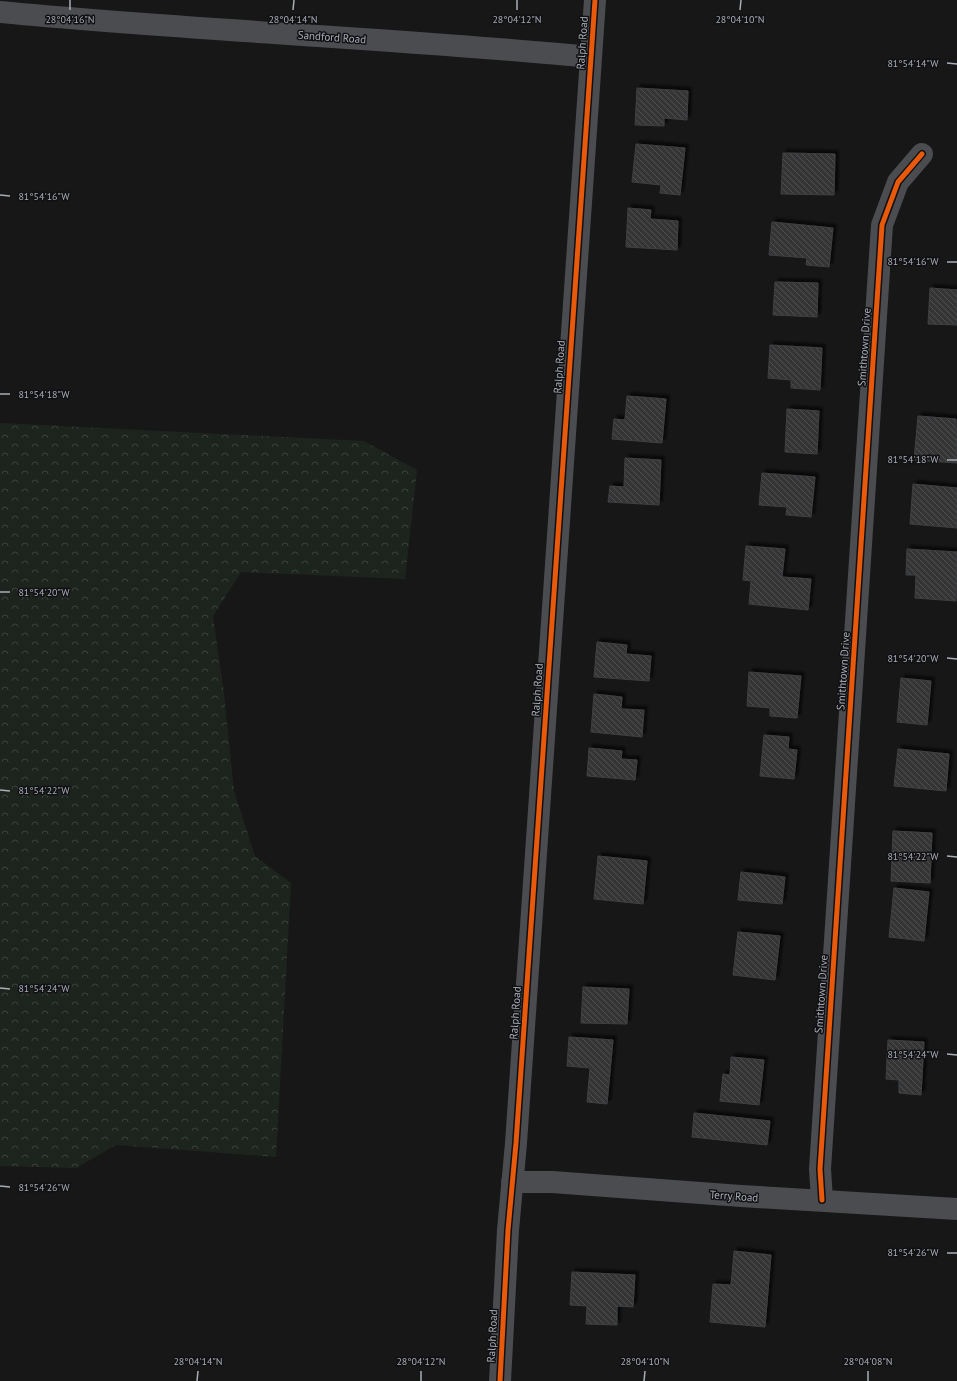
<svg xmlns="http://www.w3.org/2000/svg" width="957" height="1381" font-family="'PT Sans',sans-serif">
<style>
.forest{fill:url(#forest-crowns)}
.building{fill:url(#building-back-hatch);stroke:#3f4043;filter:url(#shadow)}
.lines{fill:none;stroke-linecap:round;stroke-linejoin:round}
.minor{stroke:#4b4c50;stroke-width:22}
.cycleway-casing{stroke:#111113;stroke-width:8}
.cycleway{stroke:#e8590c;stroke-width:5}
.ticks{fill:none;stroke:#a8adb8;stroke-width:1.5}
.labels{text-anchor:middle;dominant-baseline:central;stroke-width:3;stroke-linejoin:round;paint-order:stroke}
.street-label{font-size:11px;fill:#a8adb8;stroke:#111113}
.ticks-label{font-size:10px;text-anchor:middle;fill:#a8adb8;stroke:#111113;stroke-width:3;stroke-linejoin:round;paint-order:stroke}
</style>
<defs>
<pattern id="forest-crowns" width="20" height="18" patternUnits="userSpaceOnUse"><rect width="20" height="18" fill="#1d241e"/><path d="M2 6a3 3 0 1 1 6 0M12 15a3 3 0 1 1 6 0" fill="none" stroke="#3b413d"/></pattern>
<pattern id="building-back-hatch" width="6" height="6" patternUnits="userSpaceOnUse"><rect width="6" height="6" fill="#353536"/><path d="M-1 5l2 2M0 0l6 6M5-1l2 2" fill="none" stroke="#4f5051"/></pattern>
<filter id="shadow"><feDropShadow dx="3.5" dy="-3.5" stdDeviation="1" flood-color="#0009"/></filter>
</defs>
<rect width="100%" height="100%" fill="#171717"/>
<path class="forest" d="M 0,423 L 364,441 L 417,470 L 405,579 L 241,572 L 213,616 L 224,693 L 234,791 L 255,856 L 291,883 L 276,1157 L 116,1145 L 76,1168 L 0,1166 Z"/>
<path class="building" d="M 637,88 L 688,91 L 687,120 L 664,118 L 664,126 L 635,125 Z
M 636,144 L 685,148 L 680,195 L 660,193 L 661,185 L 632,182 Z
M 783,153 L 835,154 L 834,195 L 781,194 Z
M 628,208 L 651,210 L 650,219 L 678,221 L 677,250 L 626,247 Z
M 772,222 L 833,228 L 829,267 L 806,265 L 807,258 L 769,255 Z
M 775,282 L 818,283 L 817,317 L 773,315 Z
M 930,288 L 957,290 L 957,325 L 928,324 Z
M 770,345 L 822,348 L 820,390 L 791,388 L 791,380 L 768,378 Z
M 627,396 L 666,399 L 662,443 L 612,439 L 614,419 L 625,420 Z
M 787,409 L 819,411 L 817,454 L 785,452 Z
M 918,416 L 956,419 L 957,463 L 914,460 Z
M 625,458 L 661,460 L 659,505 L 608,502 L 610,486 L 624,487 Z
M 762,473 L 815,477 L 811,517 L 786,515 L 787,507 L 759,505 Z
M 913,484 L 957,488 L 957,528 L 910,524 Z
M 746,546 L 785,549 L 782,577 L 811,579 L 808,610 L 749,604 L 751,581 L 743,580 Z
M 907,549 L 957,552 L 956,601 L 915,598 L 916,575 L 906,575 Z
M 597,642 L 627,645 L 626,654 L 651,656 L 649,681 L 594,677 Z
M 749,672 L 801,676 L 797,718 L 770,716 L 770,708 L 747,706 Z
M 901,678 L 931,681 L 927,725 L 897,722 Z
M 594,694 L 622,697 L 621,709 L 644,710 L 642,737 L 591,732 Z
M 764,735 L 789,737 L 788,749 L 797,750 L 794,779 L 760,776 Z
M 589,748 L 622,751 L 621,759 L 637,760 L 635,780 L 587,776 Z
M 898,749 L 949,754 L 946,791 L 894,786 Z
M 893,831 L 932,833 L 930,883 L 891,881 Z
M 598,856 L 647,861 L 643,904 L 594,899 Z
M 741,872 L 785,877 L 782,904 L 738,900 Z
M 894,888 L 929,892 L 924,941 L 889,937 Z
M 738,932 L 780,936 L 775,980 L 733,975 Z
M 583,987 L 629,989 L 627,1024 L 581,1023 Z
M 569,1037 L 613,1040 L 607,1104 L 587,1102 L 590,1068 L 567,1066 Z
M 888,1040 L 924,1042 L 921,1095 L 899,1093 L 899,1080 L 886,1079 Z
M 731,1057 L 764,1060 L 759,1105 L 720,1101 L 723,1074 L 730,1075 Z
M 694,1113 L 770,1121 L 767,1145 L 692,1137 Z
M 734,1251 L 771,1255 L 765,1327 L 710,1322 L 713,1284 L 731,1285 Z
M 572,1272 L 635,1275 L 633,1307 L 617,1306 L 617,1325 L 586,1324 L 587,1306 L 570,1305 Z"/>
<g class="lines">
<path class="minor" d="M 0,12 C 197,31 395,38 591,57
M 512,1182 L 552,1182 L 741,1196 L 957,1209
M 822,1200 L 820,1169 L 882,225 L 898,182 L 922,154
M 500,1381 L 508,1230 L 516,1143 L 595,0"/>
<g class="cycleway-casing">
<path id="cycleway" d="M 822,1200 L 820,1169 L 882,225 L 898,182 L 922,154
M 500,1381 L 508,1230 L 516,1143 L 595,0"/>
</g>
<use href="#cycleway" class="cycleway"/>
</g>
<path class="ticks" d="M 70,10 L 70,0M 293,10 L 294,0M 517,10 L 517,0M 740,10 L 741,0M 947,63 L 957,64M 0,195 L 10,196M 947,262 L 957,262M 0,394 L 10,394M 947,460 L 957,460M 0,592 L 10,592M 947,658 L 957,659M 0,790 L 10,791M 947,856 L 957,857M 0,988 L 10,989M 947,1054 L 957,1055M 0,1186 L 10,1187M 947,1253 L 957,1253M 197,1381 L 198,1371M 421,1381 L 421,1371M 644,1381 L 645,1371M 868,1381 L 868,1371"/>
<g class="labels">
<g class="street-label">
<text transform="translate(332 37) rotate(4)">Sandford Road</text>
<text transform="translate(582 43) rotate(-86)">Ralph Road</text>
<text transform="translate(864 347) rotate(-86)">Smithtown Drive</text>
<text transform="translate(559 367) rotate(-86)">Ralph Road</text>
<text transform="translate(843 671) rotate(-86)">Smithtown Drive</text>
<text transform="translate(537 690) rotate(-86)">Ralph Road</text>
<text transform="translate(821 994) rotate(-86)">Smithtown Drive</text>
<text transform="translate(515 1013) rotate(-86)">Ralph Road</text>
<text transform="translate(734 1196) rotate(4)">Terry Road</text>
<text transform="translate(492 1336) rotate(-87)">Ralph Road</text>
</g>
</g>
<g class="ticks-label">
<text x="70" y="23">28°04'16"N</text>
<text x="293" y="23">28°04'14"N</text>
<text x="517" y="23">28°04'12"N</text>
<text x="740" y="23">28°04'10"N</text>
<text x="913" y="67">81°54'14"W</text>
<text x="44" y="200">81°54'16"W</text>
<text x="913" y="265">81°54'16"W</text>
<text x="44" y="398">81°54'18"W</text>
<text x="913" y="463">81°54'18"W</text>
<text x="44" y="596">81°54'20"W</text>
<text x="913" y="662">81°54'20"W</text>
<text x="44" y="794">81°54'22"W</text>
<text x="913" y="860">81°54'22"W</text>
<text x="44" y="992">81°54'24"W</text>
<text x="913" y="1058">81°54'24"W</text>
<text x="44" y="1191">81°54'26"W</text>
<text x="913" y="1256">81°54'26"W</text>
<text x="198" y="1365">28°04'14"N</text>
<text x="421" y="1365">28°04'12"N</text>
<text x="645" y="1365">28°04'10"N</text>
<text x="868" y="1365">28°04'08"N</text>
</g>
</svg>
